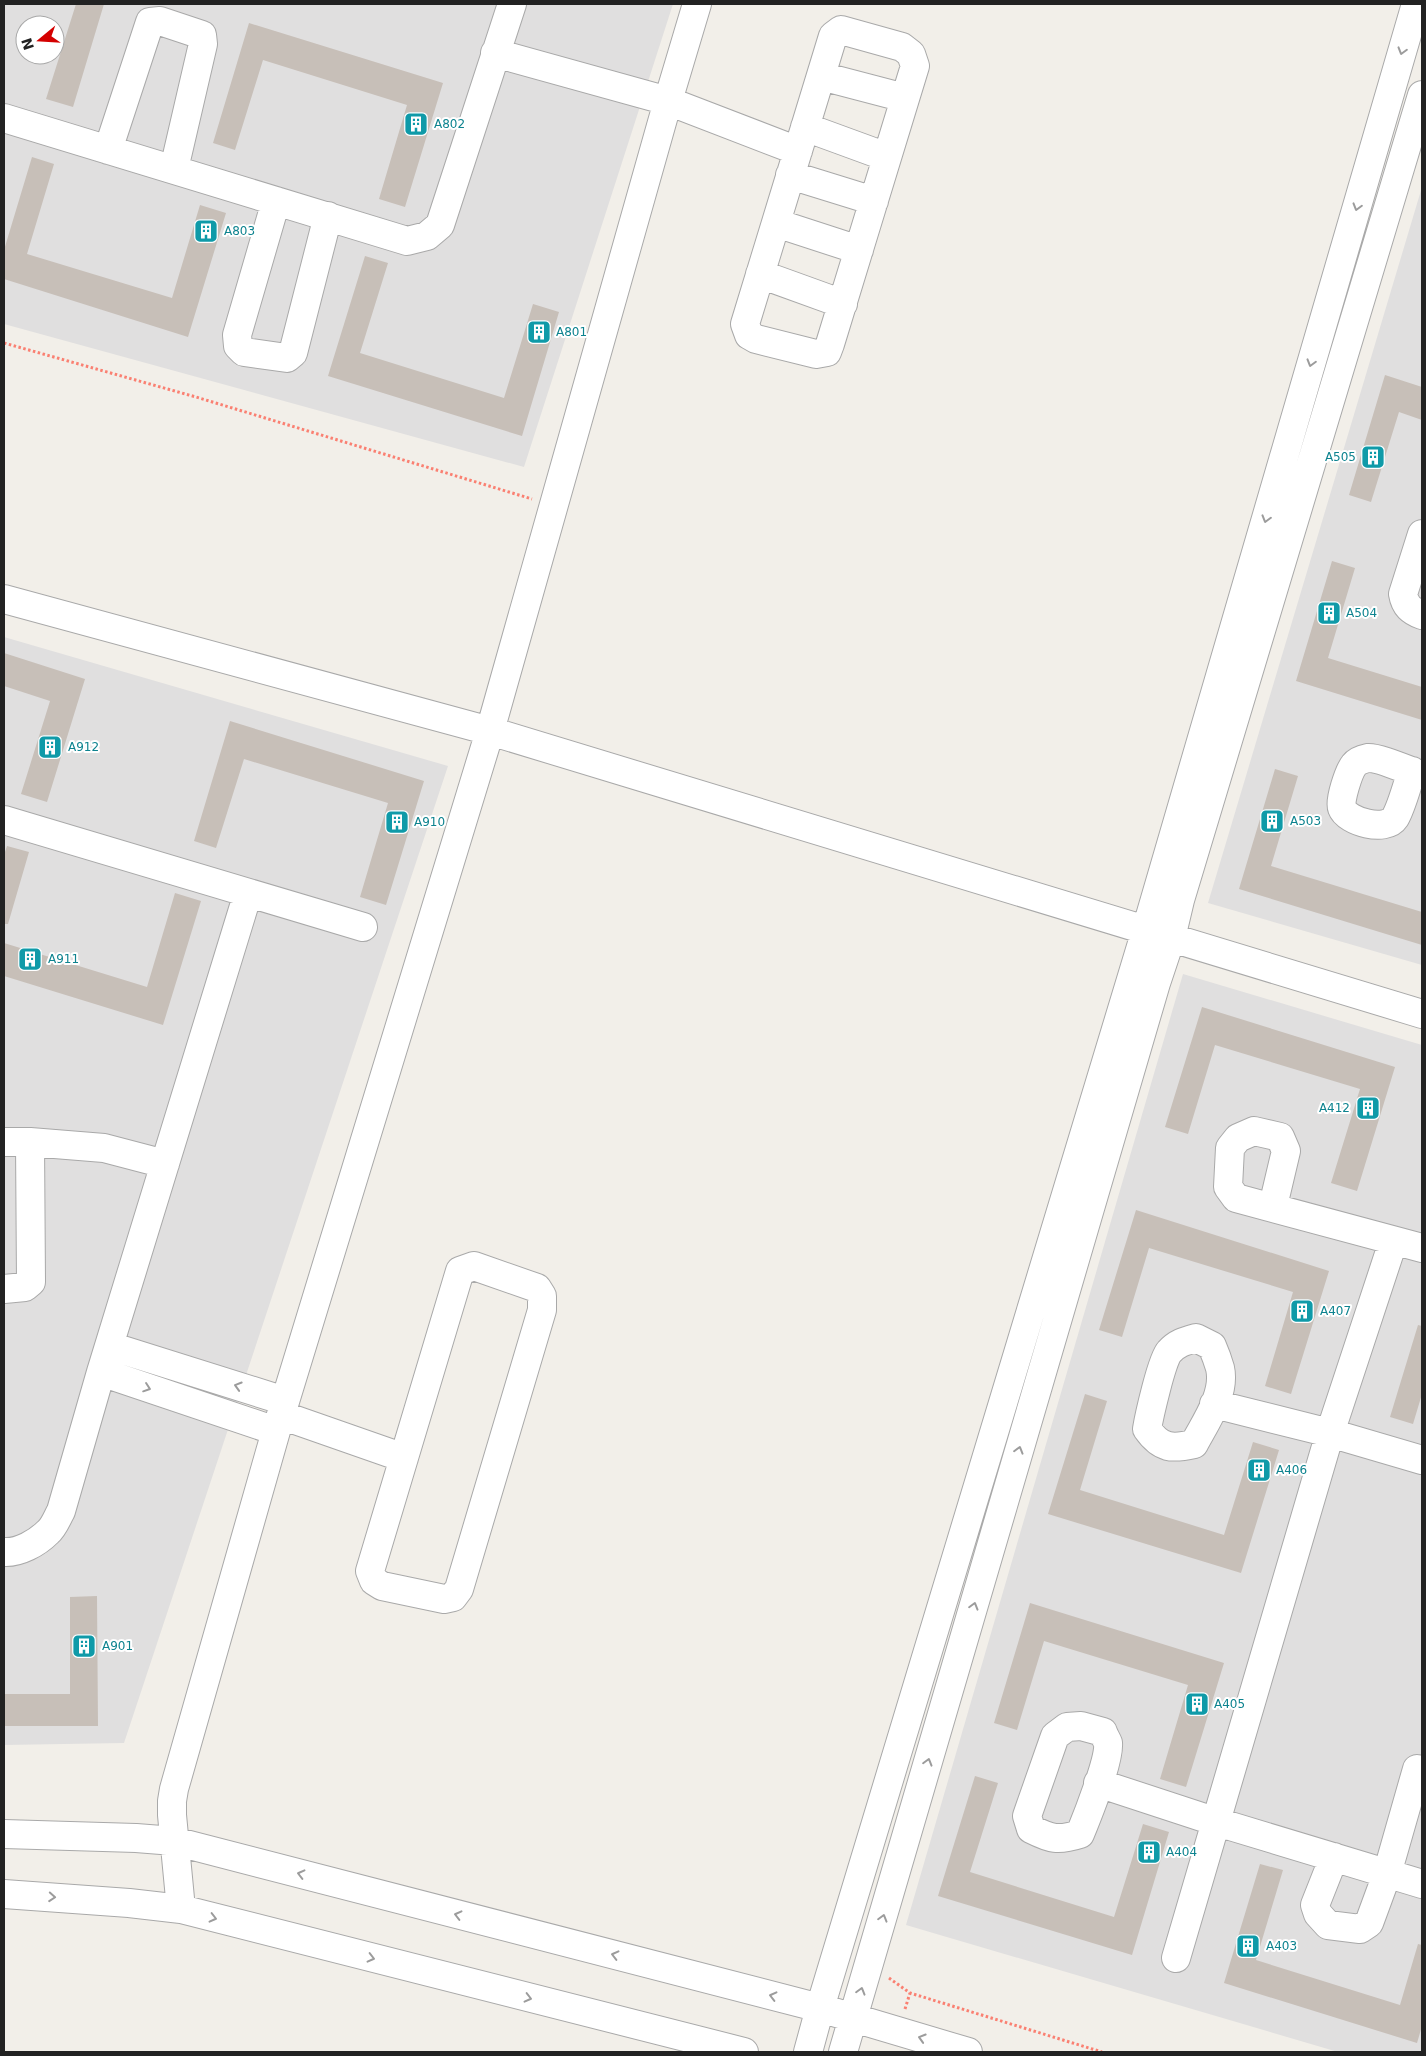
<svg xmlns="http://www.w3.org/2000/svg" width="1426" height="2056" font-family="'DejaVu Sans',sans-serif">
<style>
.residential{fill:#e0dfdf;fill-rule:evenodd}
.building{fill:#c7bfb8}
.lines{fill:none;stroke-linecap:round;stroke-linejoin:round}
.minor-casing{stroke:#a9a9a9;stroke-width:30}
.path{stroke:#fa8072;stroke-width:3;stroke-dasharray:2.5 2.5;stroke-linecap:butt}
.minor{stroke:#fff;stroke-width:28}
.oneway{stroke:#9c9c9c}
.labels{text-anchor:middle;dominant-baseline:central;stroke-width:4;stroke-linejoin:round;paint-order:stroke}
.culture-label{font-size:12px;fill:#0d838f;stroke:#fff;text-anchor:start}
</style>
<rect width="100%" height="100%" fill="#f2efe9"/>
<path class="residential" d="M 4,4 L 673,4 L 524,467 L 4,324 ZM 25,25 L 55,25 L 55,55 L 25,55 Z
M 1422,187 L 1422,965 L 1208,903 Z
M 4,637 L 448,766 L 124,1743 L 4,1745 Z
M 1183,974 L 1422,1045 L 1422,2052 L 1338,2052 L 906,1925 Z"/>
<path class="building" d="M 76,4 L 104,4 L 73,107 L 46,99 Z
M 249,23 L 443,83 L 405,207 L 379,199 L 407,105 L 263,60 L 235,150 L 213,143 Z
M 32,157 L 54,164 L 27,254 L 172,298 L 200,205 L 226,213 L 188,337 L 4,279 L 4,250 Z
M 365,256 L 388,263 L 360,353 L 504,398 L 533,304 L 559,312 L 522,436 L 328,376 Z
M 1385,375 L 1422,387 L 1422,420 L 1399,412 L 1371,502 L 1349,495 Z
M 1332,561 L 1355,568 L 1328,658 L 1422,687 L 1422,720 L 1296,681 Z
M 4,653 L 85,679 L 47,802 L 21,794 L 50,701 L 4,686 Z
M 230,721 L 424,781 L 386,905 L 360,897 L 388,803 L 244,759 L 216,848 L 194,841 Z
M 1275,769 L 1298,776 L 1271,866 L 1422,912 L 1422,945 L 1239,889 Z
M 7,846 L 29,852 L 8,924 L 4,924 L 4,855 Z
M 175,893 L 201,901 L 163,1025 L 4,976 L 4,943 L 147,987 Z
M 1202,1007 L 1395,1067 L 1357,1191 L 1331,1183 L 1360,1089 L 1215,1045 L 1188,1134 L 1165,1127 Z
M 1136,1210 L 1329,1271 L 1291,1394 L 1265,1386 L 1293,1292 L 1149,1248 L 1122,1337 L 1099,1330 Z
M 1418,1325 L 1422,1326 L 1422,1394 L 1413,1424 L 1390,1417 Z
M 1085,1394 L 1107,1401 L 1080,1490 L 1224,1535 L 1253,1442 L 1279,1450 L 1241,1573 L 1048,1514 Z
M 97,1596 L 98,1726 L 4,1726 L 4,1694 L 70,1694 L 70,1597 Z
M 1030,1603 L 1224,1663 L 1186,1787 L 1160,1779 L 1188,1685 L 1044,1641 L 1017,1730 L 994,1723 Z
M 975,1776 L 998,1783 L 970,1872 L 1114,1917 L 1143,1824 L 1169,1832 L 1132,1955 L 938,1896 Z
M 1260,1864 L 1283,1870 L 1256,1960 L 1400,2005 L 1418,1944 L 1422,1945 L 1422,2026 L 1417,2043 L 1224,1983 Z"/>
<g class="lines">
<g class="minor-casing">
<path id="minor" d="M 841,30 L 902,47 L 911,54 L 915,66 L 830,344 L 827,352 L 816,354 L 756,339 L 749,335 L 745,324 L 833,36 Z
M 495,53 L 668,101 L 798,151
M 821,76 L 905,98
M 4,118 L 407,241 L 427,236 L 440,225 L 512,4
M 805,127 L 887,157
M 108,150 L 150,22 L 160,21 L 202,35 L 203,44 L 174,169
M 790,175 L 874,201
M 276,201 L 237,335 L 238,346 L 244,352 L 287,358 L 293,353 L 328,216
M 776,223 L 859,250
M 760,274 L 843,304
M 1422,534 L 1403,594 C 1405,606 1411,611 1422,615
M 4,599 L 490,731 L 1422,1014
M 1412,771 C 1407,785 1402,806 1395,818 C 1386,832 1347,822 1342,808 C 1339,801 1349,771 1354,765 C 1357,761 1363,759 1368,758 C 1378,757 1410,771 1422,775
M 4,820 L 363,927
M 4,1142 L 30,1142 L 104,1148 L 165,1164
M 1273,1206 L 1286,1151 L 1280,1137 L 1254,1131 L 1238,1138 L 1230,1148 L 1228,1187 L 1236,1198 L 1422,1248
M 474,1266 L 537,1288 L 542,1296 L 542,1310 L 459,1589 L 453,1597 L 444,1599 L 382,1586 L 374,1581 L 370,1571 L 460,1271 Z
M 4,1289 L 25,1287 L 31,1282 L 30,1142
M 1196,1338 L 1212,1346 C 1215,1353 1218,1361 1220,1368 C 1226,1394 1205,1423 1194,1444 C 1172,1449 1161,1449 1147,1429 C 1149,1417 1162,1359 1169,1352 C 1177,1343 1185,1341 1196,1338 Z
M 110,1346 L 285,1401
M 101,1372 L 276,1431
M 1214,1404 L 1330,1433 L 1422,1460
M 281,1415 L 404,1458
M 4,1552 C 19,1553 37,1543 48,1532 C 54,1527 57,1518 61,1511 L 101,1372 L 248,893
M 1081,1726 L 1103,1732 C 1104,1736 1107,1740 1108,1743 C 1110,1759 1087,1817 1080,1834 C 1058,1841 1051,1839 1031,1829 L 1027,1816 L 1055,1736 L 1067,1727 Z
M 1098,1783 L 1217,1822 L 1422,1884
M 4,1834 L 136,1838 L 174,1841 L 820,2008 L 968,2052
M 1334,1857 L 1315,1905 L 1318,1914 L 1328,1925 L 1360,1929 L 1369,1923 L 1387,1874 L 1417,1769
M 4,1894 L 129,1903 L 181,1909 L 744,2052
M 181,1909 L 172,1815 L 172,1801 L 174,1789 L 276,1431 L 490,731 L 668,101 L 697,4
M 1176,1958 L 1330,1433 L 1393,1242
M 808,2052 L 820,2008 L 1146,930 L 1416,4
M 843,2052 L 1156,983 L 1171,938 L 1180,900 L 1422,95"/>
</g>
<path class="path" d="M 4,343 L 196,397 L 532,499
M 889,1978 L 910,1993 L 1102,2052
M 905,2009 L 910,1993"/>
<use href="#minor" class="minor"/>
</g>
<defs><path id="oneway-chevron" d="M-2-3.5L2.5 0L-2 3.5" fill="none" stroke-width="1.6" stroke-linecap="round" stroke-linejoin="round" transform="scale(1.25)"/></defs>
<g class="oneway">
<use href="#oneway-chevron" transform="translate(1402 51) rotate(106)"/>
<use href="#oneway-chevron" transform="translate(1357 207) rotate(106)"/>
<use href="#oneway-chevron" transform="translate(1311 363) rotate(106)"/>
<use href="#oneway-chevron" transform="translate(1266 519) rotate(106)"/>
<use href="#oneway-chevron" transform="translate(238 1386) rotate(-163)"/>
<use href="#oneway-chevron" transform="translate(147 1388) rotate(19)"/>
<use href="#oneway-chevron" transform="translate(1019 1450) rotate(-74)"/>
<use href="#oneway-chevron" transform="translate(974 1606) rotate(-74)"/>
<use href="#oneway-chevron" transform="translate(928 1762) rotate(-74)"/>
<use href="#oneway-chevron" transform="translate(301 1874) rotate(-166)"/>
<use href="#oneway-chevron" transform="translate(52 1897) rotate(4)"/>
<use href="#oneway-chevron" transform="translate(458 1915) rotate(-166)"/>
<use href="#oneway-chevron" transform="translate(213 1918) rotate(14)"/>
<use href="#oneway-chevron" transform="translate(883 1918) rotate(-74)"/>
<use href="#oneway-chevron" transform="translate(615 1955) rotate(-166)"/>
<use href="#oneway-chevron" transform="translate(371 1958) rotate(14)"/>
<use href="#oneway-chevron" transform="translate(861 1991) rotate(-74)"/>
<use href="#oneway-chevron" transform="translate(773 1996) rotate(-166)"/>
<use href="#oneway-chevron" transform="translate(528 1998) rotate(14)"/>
<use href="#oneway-chevron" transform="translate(922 2038) rotate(-163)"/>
</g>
<defs>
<g id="building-square" transform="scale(1.25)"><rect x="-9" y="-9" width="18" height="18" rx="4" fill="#0f9aa8" stroke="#fff"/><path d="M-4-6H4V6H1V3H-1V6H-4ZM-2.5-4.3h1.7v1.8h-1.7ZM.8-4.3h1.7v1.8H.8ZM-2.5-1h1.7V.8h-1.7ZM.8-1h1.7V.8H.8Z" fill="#fff"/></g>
</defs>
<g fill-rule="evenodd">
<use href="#building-square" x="416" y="124"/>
<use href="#building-square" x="206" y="231"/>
<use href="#building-square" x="539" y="332"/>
<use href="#building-square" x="1373" y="457"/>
<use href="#building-square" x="1329" y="613"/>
<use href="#building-square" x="50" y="747"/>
<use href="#building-square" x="1272" y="821"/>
<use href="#building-square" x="397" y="822"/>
<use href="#building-square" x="30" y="959"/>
<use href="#building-square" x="1368" y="1108"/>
<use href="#building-square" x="1302" y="1311"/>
<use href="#building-square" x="1259" y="1470"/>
<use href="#building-square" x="84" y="1646"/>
<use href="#building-square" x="1197" y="1704"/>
<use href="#building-square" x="1149" y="1852"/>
<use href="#building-square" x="1248" y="1946"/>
</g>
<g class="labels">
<g class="culture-label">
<text x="434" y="124">A802</text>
<text x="224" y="231">A803</text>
<text x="556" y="332">A801</text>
<text x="1356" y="457" text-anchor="end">A505</text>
<text x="1346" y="613">A504</text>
<text x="68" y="747">A912</text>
<text x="1290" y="821">A503</text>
<text x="414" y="822">A910</text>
<text x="48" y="959">A911</text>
<text x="1350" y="1108" text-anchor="end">A412</text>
<text x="1320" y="1311">A407</text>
<text x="1276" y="1470">A406</text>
<text x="102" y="1646">A901</text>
<text x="1214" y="1704">A405</text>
<text x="1166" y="1852">A404</text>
<text x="1266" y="1946">A403</text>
</g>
</g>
<rect width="1426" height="2056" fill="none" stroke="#222222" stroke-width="10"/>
<g transform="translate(40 40) rotate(252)"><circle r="24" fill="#ffffff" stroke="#a7a7a7"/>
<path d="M0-4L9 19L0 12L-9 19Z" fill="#d40000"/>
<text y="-8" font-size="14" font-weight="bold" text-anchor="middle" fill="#222222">N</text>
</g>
</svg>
